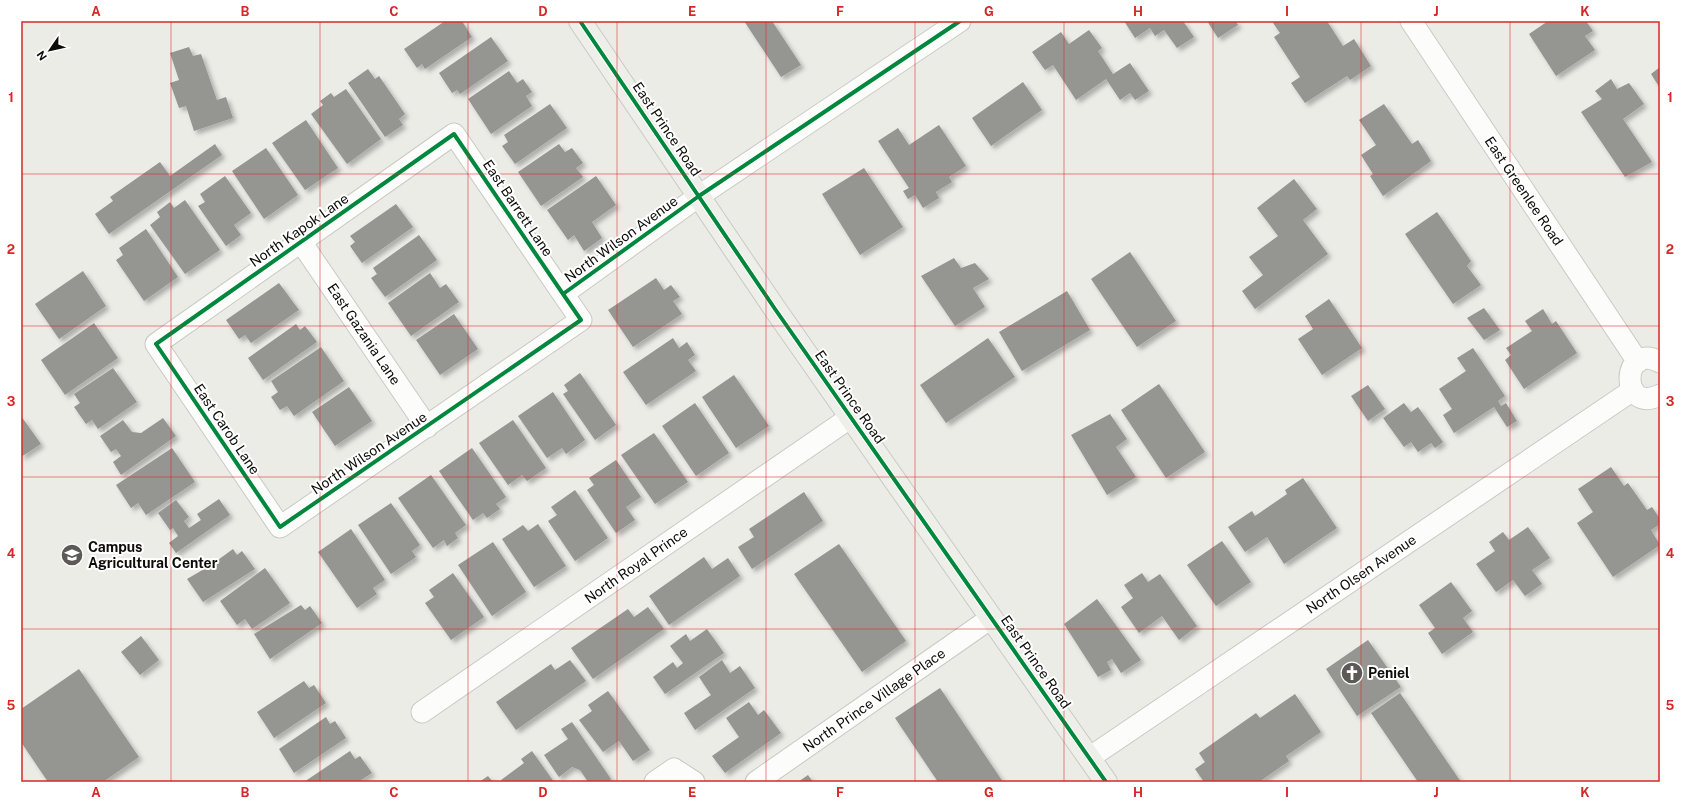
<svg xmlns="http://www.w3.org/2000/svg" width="1681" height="803" font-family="'Public Sans',sans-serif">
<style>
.building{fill:#959591;filter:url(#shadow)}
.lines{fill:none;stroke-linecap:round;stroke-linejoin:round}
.minor-casing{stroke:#c9c9c6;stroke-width:23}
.secondary-casing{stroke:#c9c9c6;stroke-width:24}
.minor{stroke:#fcfcfb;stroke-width:21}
.secondary{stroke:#efefea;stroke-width:22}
.cycleway-casing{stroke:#fff;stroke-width:6}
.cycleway{stroke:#00873e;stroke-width:4}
.grid{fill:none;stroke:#d62828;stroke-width:1;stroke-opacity:0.55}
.labels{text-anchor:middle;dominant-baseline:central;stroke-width:4;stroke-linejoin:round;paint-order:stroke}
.street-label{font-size:14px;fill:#0d0c09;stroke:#fff}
.poi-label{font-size:14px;font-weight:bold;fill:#0d0c09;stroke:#fff;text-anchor:start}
.neatline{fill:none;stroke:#d62828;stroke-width:1.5}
.grid-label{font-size:13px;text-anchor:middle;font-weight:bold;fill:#d62828}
</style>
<defs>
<filter id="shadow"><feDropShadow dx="3.5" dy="3.5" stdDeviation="2" flood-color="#0004"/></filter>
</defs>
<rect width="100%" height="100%" fill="#ecece7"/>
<path class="building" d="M 445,21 L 462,21 L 472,37 L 425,69 L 422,64 L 417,68 L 404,49 Z
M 744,21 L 772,21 L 801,65 L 781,77 Z
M 1124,21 L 1183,21 L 1194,37 L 1177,48 L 1164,30 L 1155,36 L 1150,28 L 1135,38 Z
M 1207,21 L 1236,21 L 1238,25 L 1218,38 Z
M 1276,21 L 1327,21 L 1343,46 L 1354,39 L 1371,66 L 1350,80 L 1347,76 L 1305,103 L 1291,83 L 1300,77 L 1274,37 L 1280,33 L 1273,23 Z
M 1548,21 L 1586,21 L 1593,31 L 1585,36 L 1595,50 L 1556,76 L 1529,34 Z
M 1089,30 L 1102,48 L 1098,51 L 1113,74 L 1130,63 L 1149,91 L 1135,100 L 1130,93 L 1120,100 L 1106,79 L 1076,100 L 1053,65 L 1045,70 L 1032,52 L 1061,32 L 1069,44 Z
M 491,37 L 508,61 L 460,94 L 457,90 L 452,93 L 439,73 Z
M 189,47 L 193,56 L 201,54 L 217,100 L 226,97 L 233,118 L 194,131 L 186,106 L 179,108 L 170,83 L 179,80 L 170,53 Z
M 1660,67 L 1660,88 L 1651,74 Z
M 368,69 L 375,79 L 379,76 L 405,114 L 399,119 L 403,125 L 385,137 L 348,83 Z
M 509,71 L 517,83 L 523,79 L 532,92 L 526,96 L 532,106 L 491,134 L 468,99 Z
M 1611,79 L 1617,89 L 1629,83 L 1644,104 L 1623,119 L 1652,162 L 1625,177 L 1581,112 L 1602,99 L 1595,91 Z
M 1023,82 L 1042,110 L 991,146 L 972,118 Z
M 346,89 L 381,139 L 347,164 L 311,114 L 323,105 L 320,101 L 331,93 L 334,97 Z
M 550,104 L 567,128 L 515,164 L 502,146 L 508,142 L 504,135 Z
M 1384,104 L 1412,144 L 1418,140 L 1431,161 L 1383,196 L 1370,176 L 1373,174 L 1361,155 L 1376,145 L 1359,120 Z
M 306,120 L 338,168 L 305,190 L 272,143 Z
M 939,125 L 966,166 L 949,177 L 952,182 L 936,192 L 939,198 L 923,208 L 915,195 L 908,199 L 903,191 L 909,188 L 878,141 L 898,128 L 909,145 Z
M 215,144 L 222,155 L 109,234 L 95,214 L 113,201 L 110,197 L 160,162 L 170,176 Z
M 559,144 L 565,152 L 572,148 L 583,163 L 576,168 L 583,177 L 541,206 L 518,172 Z
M 266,148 L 298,195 L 264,219 L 232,171 Z
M 864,168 L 903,227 L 860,255 L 822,194 Z
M 225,176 L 251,213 L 234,225 L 241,235 L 226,246 L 198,206 L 205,202 L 200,194 Z
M 596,176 L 616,205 L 592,222 L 602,238 L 584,251 L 574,235 L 568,240 L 547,210 Z
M 1294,179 L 1317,209 L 1303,220 L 1328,254 L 1255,309 L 1242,291 L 1263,275 L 1249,257 L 1278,236 L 1257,208 Z
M 185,200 L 220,250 L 185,274 L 150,225 L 160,217 L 157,212 L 170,202 L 174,208 Z
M 396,204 L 413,227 L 362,263 L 350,246 L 355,242 L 350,236 Z
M 1437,212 L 1471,261 L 1467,266 L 1481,285 L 1453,304 L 1405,234 Z
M 146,229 L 178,277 L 144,301 L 116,260 L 123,255 L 119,248 Z
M 419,235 L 437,260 L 385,297 L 371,278 L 377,274 L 373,268 Z
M 1130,252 L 1176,321 L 1137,347 L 1091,279 Z
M 954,258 L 961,268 L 975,263 L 989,279 L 973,288 L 985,307 L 955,326 L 921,276 Z
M 83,271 L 106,306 L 59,339 L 35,304 Z
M 430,273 L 440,288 L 446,284 L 459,302 L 411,336 L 388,303 Z
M 656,278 L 664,290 L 671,285 L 680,297 L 673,301 L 682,314 L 633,347 L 608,310 Z
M 279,283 L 299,310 L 251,343 L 245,335 L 239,339 L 226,320 Z
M 1067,291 L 1090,330 L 1022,371 L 999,332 Z
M 1329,299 L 1362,348 L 1322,375 L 1298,339 L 1313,329 L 1305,316 Z
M 1484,308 L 1500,330 L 1484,340 L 1467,318 Z
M 1543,309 L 1552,324 L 1556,321 L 1577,353 L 1524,389 L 1505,360 L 1511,355 L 1506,348 L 1532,331 L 1525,321 Z
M 454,314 L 478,349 L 440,375 L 416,340 Z
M 94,323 L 118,358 L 65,395 L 41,360 Z
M 296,324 L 300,330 L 305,326 L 317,342 L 263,380 L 248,358 Z
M 673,338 L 679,348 L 687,342 L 695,355 L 688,360 L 696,371 L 646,405 L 623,372 Z
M 988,338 L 1015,377 L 946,423 L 920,385 Z
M 321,347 L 344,381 L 294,416 L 287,406 L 280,410 L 271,397 L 278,392 L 271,381 Z
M 1473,348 L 1505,396 L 1498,401 L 1501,406 L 1506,403 L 1517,421 L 1507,427 L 1494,407 L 1454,433 L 1443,415 L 1452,409 L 1439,389 L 1466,371 L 1457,358 Z
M 113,368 L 137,402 L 98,429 L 92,420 L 86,424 L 74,407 L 80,403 L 74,394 Z
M 580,373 L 616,425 L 595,440 L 563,394 L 568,391 L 564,385 Z
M 734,375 L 769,426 L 736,448 L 702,397 Z
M 1159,384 L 1205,452 L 1166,478 L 1121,410 Z
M 1368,385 L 1385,409 L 1368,421 L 1351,396 Z
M 349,387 L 372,421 L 335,446 L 312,412 Z
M 553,392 L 585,440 L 566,454 L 562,448 L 547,458 L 518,416 Z
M 695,403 L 729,453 L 696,476 L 662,426 Z
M 1404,403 L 1411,412 L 1418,407 L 1443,442 L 1435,448 L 1431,443 L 1418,452 L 1411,442 L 1404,447 L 1383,418 Z
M 1110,414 L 1127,439 L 1116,447 L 1136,477 L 1107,495 L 1071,435 Z
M 21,416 L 41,444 L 21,457 Z
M 163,418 L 176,436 L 121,475 L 113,462 L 121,456 L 116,449 L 111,452 L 100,436 L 123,420 L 132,432 L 141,433 Z
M 513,420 L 546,468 L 527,481 L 522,475 L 508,485 L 479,443 Z
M 654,433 L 688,482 L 655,504 L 621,455 Z
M 172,448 L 195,482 L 146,515 L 138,503 L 131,508 L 116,485 Z
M 472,448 L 506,497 L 496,504 L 500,509 L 487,518 L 483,513 L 473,520 L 439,471 Z
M 616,460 L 641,497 L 626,507 L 635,520 L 616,533 L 587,490 L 594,485 L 589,478 Z
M 1611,467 L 1624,486 L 1628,483 L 1647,510 L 1652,507 L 1660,519 L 1660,524 L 1651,530 L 1660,545 L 1613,577 L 1577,523 L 1593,512 L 1578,489 Z
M 431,475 L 466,525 L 455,533 L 458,538 L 447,546 L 444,540 L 433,548 L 398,498 Z
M 1303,478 L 1337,528 L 1284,564 L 1267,537 L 1245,552 L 1228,527 L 1252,511 L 1255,516 L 1287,494 L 1285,490 Z
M 575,490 L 608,538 L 575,561 L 548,521 L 557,515 L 551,507 Z
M 804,492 L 823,521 L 752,569 L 738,547 L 754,537 L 749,529 Z
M 219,499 L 230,515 L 176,553 L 169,543 L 178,536 L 173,528 L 170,530 L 158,513 L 176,500 L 189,517 L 184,521 L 189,528 L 201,520 L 197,514 Z
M 391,503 L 420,545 L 412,551 L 416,557 L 391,574 L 358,525 Z
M 538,524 L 566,566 L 534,587 L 502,539 L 523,525 L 528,531 Z
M 1528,527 L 1550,558 L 1532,570 L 1542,584 L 1525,596 L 1513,580 L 1496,592 L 1476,564 L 1495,551 L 1489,542 L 1503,532 L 1509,540 Z
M 351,529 L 385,580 L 373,588 L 377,594 L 357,608 L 318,552 Z
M 1222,541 L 1251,582 L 1216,606 L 1187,565 Z
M 493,542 L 526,592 L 492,616 L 458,565 Z
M 839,544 L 906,641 L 862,672 L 794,574 Z
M 233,549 L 237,555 L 242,551 L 255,569 L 203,602 L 187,579 L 211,565 Z
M 704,557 L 712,569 L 728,558 L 740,576 L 669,625 L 649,596 Z
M 265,568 L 290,603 L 252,629 L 245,619 L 237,625 L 220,601 Z
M 453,573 L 484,617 L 451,640 L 425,603 L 434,597 L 429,590 Z
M 1142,573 L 1148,582 L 1160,574 L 1197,626 L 1179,640 L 1162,616 L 1139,633 L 1121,607 L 1133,598 L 1124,585 Z
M 1451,582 L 1472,611 L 1463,618 L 1473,632 L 1442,654 L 1428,633 L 1435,628 L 1419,605 Z
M 1097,599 L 1141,660 L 1121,673 L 1112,659 L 1107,662 L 1111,670 L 1098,677 L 1064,624 Z
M 301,605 L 305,610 L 310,606 L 322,623 L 270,659 L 254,634 Z
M 648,607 L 664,629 L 593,679 L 571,648 L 628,609 L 634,617 Z
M 707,629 L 724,653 L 665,694 L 653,677 L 673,662 L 677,668 L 683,663 L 670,646 L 686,634 L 690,641 Z
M 141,636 L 159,660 L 140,675 L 121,652 Z
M 1368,640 L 1401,687 L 1357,716 L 1326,669 Z
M 570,660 L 586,681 L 516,730 L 496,702 L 551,664 L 555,670 Z
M 722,660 L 730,673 L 740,666 L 755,688 L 695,730 L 684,713 L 711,695 L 699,677 Z
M 79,669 L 139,757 L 103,782 L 48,782 L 21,742 L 21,709 Z
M 304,681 L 309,688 L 314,685 L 326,703 L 274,738 L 257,712 Z
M 940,688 L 1003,782 L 938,782 L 895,718 Z
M 608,691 L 650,750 L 633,761 L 619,741 L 603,752 L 579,720 L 592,711 L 588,705 Z
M 1400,693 L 1461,782 L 1418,782 L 1371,713 Z
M 1295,694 L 1321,732 L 1286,756 L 1289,761 L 1259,782 L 1204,782 L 1195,769 L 1205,762 L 1199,753 L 1256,713 L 1260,718 Z
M 749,702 L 758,715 L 764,710 L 781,733 L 725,773 L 712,756 L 739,737 L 726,718 Z
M 326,717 L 330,724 L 335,721 L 346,738 L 294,773 L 279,749 Z
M 572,722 L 611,779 L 608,782 L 588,782 L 580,770 L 572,767 L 559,777 L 544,755 L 568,739 L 561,729 Z
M 350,751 L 355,759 L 360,756 L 372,773 L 358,782 L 304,782 Z
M 532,751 L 554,782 L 502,782 L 501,780 L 524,763 L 521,759 Z
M 808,775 L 813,782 L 798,782 Z
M 488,776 L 493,782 L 479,782 Z"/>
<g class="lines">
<g class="minor-casing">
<path id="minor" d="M 1411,21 L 1638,362
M 301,242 L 427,427
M 563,294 L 454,134 L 156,344 L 280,527 L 581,320 L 563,294 L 699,196 L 960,21
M 1660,362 C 1621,341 1619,415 1660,395
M 422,712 L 851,417
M 1089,758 L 1633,390
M 655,782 L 674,769 L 694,782
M 756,782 L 991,618"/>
</g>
<g class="secondary-casing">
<path id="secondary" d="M 580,21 L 775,309 L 1106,782"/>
</g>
<use href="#minor" class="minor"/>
<use href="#secondary" class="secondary"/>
<g class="cycleway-casing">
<path id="cycleway" d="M 580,21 L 775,309 L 1106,782
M 563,294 L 454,134 L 156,344 L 280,527 L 581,320 L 563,294 L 699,196 L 960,21"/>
</g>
<use href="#cycleway" class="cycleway"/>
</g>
<path class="grid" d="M 171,21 L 171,782M 320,21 L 320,782M 468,21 L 468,782M 617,21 L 617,782M 766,21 L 766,782M 915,21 L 915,782M 1064,21 L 1064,782M 1213,21 L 1213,782M 1361,21 L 1361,782M 1510,21 L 1510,782M 21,174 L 1660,174M 21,326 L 1660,326M 21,477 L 1660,477M 21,629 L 1660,629"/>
<defs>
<g id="university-disc" transform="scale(1.15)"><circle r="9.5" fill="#5b5a57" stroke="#fff"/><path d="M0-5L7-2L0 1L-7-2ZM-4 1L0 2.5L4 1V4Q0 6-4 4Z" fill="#fff"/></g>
<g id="church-disc" transform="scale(1.15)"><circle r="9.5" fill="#5b5a57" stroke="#fff"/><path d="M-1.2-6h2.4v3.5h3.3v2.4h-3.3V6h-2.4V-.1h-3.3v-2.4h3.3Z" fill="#fff"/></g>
</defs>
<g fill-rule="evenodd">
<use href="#university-disc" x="72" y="555"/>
<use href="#church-disc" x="1352" y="673"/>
</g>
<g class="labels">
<g class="street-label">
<text transform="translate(667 129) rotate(56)">East Prince Road</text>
<text transform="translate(1524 191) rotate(56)">East Greenlee Road</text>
<text transform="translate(518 208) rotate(56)">East Barrett Lane</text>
<text transform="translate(299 230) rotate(-35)">North Kapok Lane</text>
<text transform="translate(621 239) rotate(-36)">North Wilson Avenue</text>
<text transform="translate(364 334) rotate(56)">East Gazania Lane</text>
<text transform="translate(850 397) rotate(55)">East Prince Road</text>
<text transform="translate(227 429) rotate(56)">East Carob Lane</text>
<text transform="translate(369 453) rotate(-34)">North Wilson Avenue</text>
<text transform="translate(636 565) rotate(-35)">North Royal Prince</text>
<text transform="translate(1361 574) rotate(-34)">North Olsen Avenue</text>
<text transform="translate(1036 662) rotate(55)">East Prince Road</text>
<text transform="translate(874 700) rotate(-35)">North Prince Village Place</text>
</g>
<g class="poi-label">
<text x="88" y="547">Campus<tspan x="88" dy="16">Agricultural Center</tspan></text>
<text x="1368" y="673">Peniel</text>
</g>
</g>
<rect width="1681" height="803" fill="none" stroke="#ffffff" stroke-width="44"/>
<g transform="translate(50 50) rotate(236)" stroke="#ffffff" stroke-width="3" paint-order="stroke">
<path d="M0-3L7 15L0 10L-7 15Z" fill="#0d0c09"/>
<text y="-6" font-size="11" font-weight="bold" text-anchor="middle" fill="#0d0c09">N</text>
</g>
<rect x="22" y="22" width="1637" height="759" class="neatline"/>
<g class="grid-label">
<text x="96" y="16">A</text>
<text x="245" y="16">B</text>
<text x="394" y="16">C</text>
<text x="543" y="16">D</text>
<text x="692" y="16">E</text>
<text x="840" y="16">F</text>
<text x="989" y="16">G</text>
<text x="1138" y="16">H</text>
<text x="1287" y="16">I</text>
<text x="1436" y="16">J</text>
<text x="1585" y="16">K</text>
<text x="11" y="102">1</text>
<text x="1670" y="102">1</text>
<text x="11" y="254">2</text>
<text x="1670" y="254">2</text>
<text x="11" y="406">3</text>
<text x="1670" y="406">3</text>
<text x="11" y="558">4</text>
<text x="1670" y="558">4</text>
<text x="11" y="710">5</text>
<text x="1670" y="710">5</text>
<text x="96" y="797">A</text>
<text x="245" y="797">B</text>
<text x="394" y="797">C</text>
<text x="543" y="797">D</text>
<text x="692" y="797">E</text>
<text x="840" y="797">F</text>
<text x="989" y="797">G</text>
<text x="1138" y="797">H</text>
<text x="1287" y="797">I</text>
<text x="1436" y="797">J</text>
<text x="1585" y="797">K</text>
</g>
</svg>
